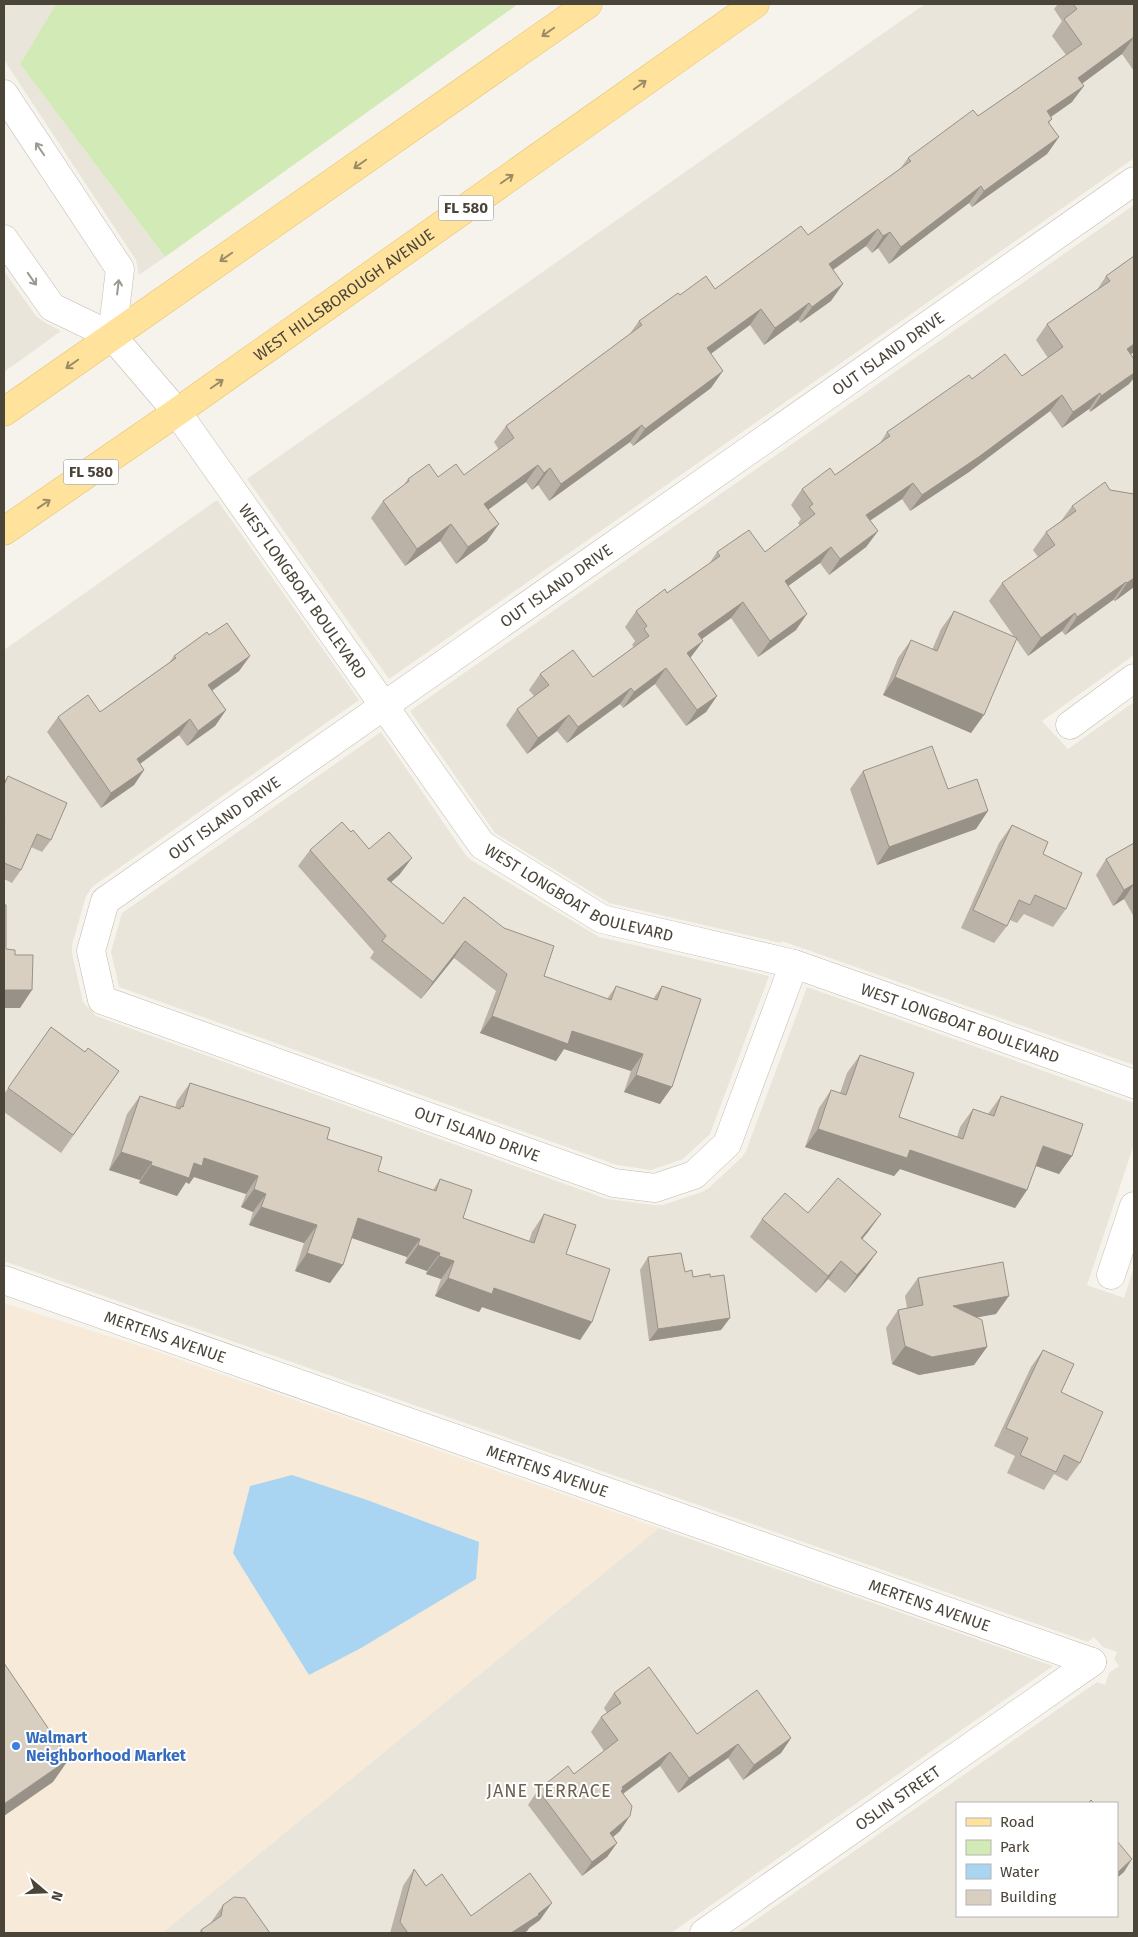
<svg xmlns="http://www.w3.org/2000/svg" width="1138" height="1937" font-family="'Fira Sans',sans-serif">
<style>
.residential{fill:#eae5da;fill-rule:evenodd}
.commercial{fill:#f7ead8}
.green{fill:#d2eab5}
.water{fill:#a9d4f2}
.lines{fill:none;stroke-linecap:round;stroke-linejoin:round}
.minor-casing{stroke:#c2bbae;stroke-width:29}
.tertiary-casing{stroke:#c2bbae;stroke-width:29}
.primary-casing{stroke:#e6c16a;stroke-width:29}
.minor{stroke:#fff;stroke-width:28}
.tertiary{stroke:#fff;stroke-width:28}
.primary{stroke:#ffe39c;stroke-width:28}
.wall{fill:#bab2a6}
.shaded-wall{fill:#979187}
.building{fill:#d8cfc1;stroke:#979187}
.oneway{stroke:#9c8c66}
.oneway2{stroke:#9c9892}
.shop-dot{fill:#3f7fe0;stroke:#fff;stroke-width:2}
.labels{text-anchor:middle;dominant-baseline:central;stroke-width:4;stroke-linejoin:round;paint-order:stroke}
.shield{fill:#fff;stroke:#817c74;stroke-width:1}
.shield-label{font-size:15px;font-weight:bold;fill:#4b4439}
.street-label{font-size:16px;fill:#4b4439;stroke:#fff}
.shop-label{font-size:16px;font-weight:bold;fill:#366cbe;stroke:#fff;text-anchor:start}
.neighbourhood-label{font-size:18px;letter-spacing:1px;fill:#6e6250;stroke:#fff}
</style>
<rect width="100%" height="100%" fill="#f6f3ec"/>
<path class="residential" d="M 4,4 L 56,4 L 20,64 L 165,257 L 139,275 L 136,260 L 4,60 Z
M 925,4 L 1134,4 L 1134,158 L 389,679 L 247,479 Z
M 1134,205 L 1134,655 L 1042,721 L 1068,749 L 1134,702 L 1134,1065 L 782,941 L 781,943 L 609,903 L 495,833 L 410,711 Z
M 4,271 L 36,316 L 44,322 L 61,331 L 4,372 Z
M 217,500 L 359,700 L 92,887 L 86,896 L 72,945 L 72,953 L 83,1002 L 96,1016 L 607,1199 L 654,1205 L 663,1205 L 702,1192 L 709,1188 L 742,1157 L 746,1151 L 807,987 L 1134,1103 L 1134,1144 L 1087,1285 L 1124,1298 L 1134,1267 L 1134,1933 L 737,1933 L 1097,1682 L 1105,1685 L 1109,1673 L 1119,1666 L 1114,1659 L 1117,1652 L 1103,1647 L 1094,1637 L 1088,1642 L 4,1261 L 4,650 ZM 957,1803 L 1117,1803 L 1117,1916 L 957,1916 Z
M 381,732 L 465,854 L 471,860 L 599,937 L 769,976 L 710,1134 L 683,1159 L 651,1170 L 617,1165 L 119,987 L 111,952 L 122,913 Z
M 659,1528 L 1053,1666 L 671,1933 L 162,1933 Z"/>
<path class="commercial" d="M 4,1303 L 152,1350 L 659,1528 L 162,1933 L 4,1933 Z"/>
<path class="green" d="M 56,4 L 518,4 L 165,257 L 20,64 Z"/>
<path class="water" d="M 292,1475 L 367,1500 L 479,1542 L 476,1579 L 361,1648 L 309,1675 L 233,1553 L 250,1486 Z"/>
<g class="lines">
<g class="minor-casing">
<g id="minor">
<path d="M 1070,725 L 1134,678"/>
<path id="s1" d="M 794,964 L 727,1144 L 694,1175 L 655,1188 L 614,1183 L 102,1000 L 91,951 L 105,901 L 1134,181"/>
<path d="M 1111,1275 L 1134,1206"/>
<path id="s2" d="M 4,1280 L 1092,1662"/>
<path id="s3" d="M 704,1933 L 1092,1662"/>
</g>
</g>
<g class="tertiary-casing">
<g id="tertiary">
<path d="M 4,94 L 120,269 L 112,336"/>
<path id="s4" d="M 4,239 L 52,307 L 112,336 L 177,412 L 482,845 L 602,919 L 794,964 L 1134,1084"/>
</g>
</g>
<g class="primary-casing">
<g id="primary">
<path d="M 4,412 L 588,4"/>
<path id="s5" d="M 4,531 L 177,412 L 755,4"/>
</g>
</g>
<use href="#minor" class="minor"/>
<use href="#tertiary" class="tertiary"/>
<use href="#primary" class="primary"/>
</g>
<path class="wall" d="M 1058,4 L 1134,4 L 1134,71 L 1122,54 L 1082,83 L 1072,102 L 1051,117 L 1052,119 L 1049,123 L 1059,137 L 1047,154 L 972,207 L 969,203 L 889,264 L 878,248 L 872,253 L 866,246 L 833,270 L 831,301 L 800,323 L 798,320 L 764,345 L 750,325 L 711,354 L 711,388 L 633,446 L 630,442 L 549,501 L 538,485 L 532,490 L 526,482 L 488,509 L 487,541 L 456,564 L 440,541 L 405,566 L 371,518 L 383,501 L 403,486 L 408,479 L 464,475 L 499,450 L 494,442 L 506,426 L 629,335 L 639,321 L 680,295 L 715,289 L 808,235 L 900,169 L 908,158 L 978,116 L 1066,55 L 1052,36 L 1062,21 L 1054,9 Z
M 1134,256 L 1134,352 L 1131,354 L 1129,384 L 1090,412 L 1089,409 L 1062,428 L 1050,411 L 969,472 L 910,511 L 902,499 L 870,521 L 878,531 L 866,547 L 829,575 L 820,563 L 788,586 L 796,630 L 758,657 L 731,618 L 701,640 L 690,658 L 717,696 L 706,712 L 686,726 L 655,684 L 623,708 L 620,704 L 567,743 L 557,731 L 527,754 L 506,725 L 517,709 L 534,696 L 529,690 L 540,674 L 593,677 L 634,647 L 632,645 L 635,641 L 625,627 L 636,611 L 667,593 L 709,564 L 717,552 L 765,552 L 800,526 L 798,523 L 801,519 L 791,505 L 802,489 L 835,475 L 880,443 L 887,432 L 972,379 L 1022,376 L 1048,358 L 1036,340 L 1047,324 L 1097,290 L 1106,276 Z
M 1072,506 L 1134,587 L 1115,601 L 1113,600 L 1065,635 L 1062,631 L 1028,656 L 1016,639 L 971,733 L 883,695 L 898,658 L 911,640 L 932,650 L 941,629 L 954,611 L 1015,638 L 989,601 L 1002,583 L 1038,557 L 1033,550 L 1046,532 L 1061,521 Z
M 209,635 L 250,656 L 239,671 L 212,691 L 226,710 L 215,726 L 187,746 L 179,735 L 140,764 L 144,770 L 134,785 L 101,808 L 47,732 L 58,717 L 100,712 L 169,663 L 174,656 Z
M 863,771 L 948,789 L 976,829 L 877,865 L 850,789 Z
M 8,776 L 51,840 L 42,852 L 31,847 L 21,870 L 12,883 L 4,879 L 4,782 Z
M 1012,825 L 1043,854 L 1066,909 L 1053,927 L 1024,914 L 1017,923 L 1010,920 L 1007,926 L 994,943 L 961,928 L 999,843 Z
M 351,832 L 369,849 L 400,874 L 391,882 L 443,924 L 544,976 L 607,999 L 616,986 L 653,999 L 662,986 L 660,1104 L 624,1092 L 631,1071 L 564,1049 L 556,1061 L 480,1033 L 496,991 L 454,958 L 421,999 L 370,958 L 374,952 L 298,866 L 310,850 Z
M 1134,843 L 1134,917 L 1124,899 L 1113,906 L 1096,875 L 1106,859 Z
M 51,1027 L 85,1052 L 119,1071 L 61,1153 L 4,1112 L 4,1094 Z
M 860,1055 L 899,1117 L 957,1137 L 960,1127 L 973,1109 L 988,1114 L 1001,1096 L 1072,1156 L 1059,1174 L 1036,1166 L 1027,1190 L 1015,1208 L 900,1169 L 894,1176 L 805,1147 L 819,1108 L 831,1090 L 840,1093 L 847,1073 Z
M 190,1083 L 327,1139 L 378,1171 L 433,1190 L 440,1179 L 463,1218 L 529,1241 L 532,1232 L 544,1214 L 566,1254 L 592,1322 L 580,1340 L 482,1307 L 479,1312 L 435,1296 L 441,1279 L 426,1274 L 427,1271 L 405,1263 L 407,1257 L 352,1238 L 330,1283 L 295,1271 L 304,1243 L 249,1225 L 253,1212 L 241,1207 L 246,1194 L 194,1177 L 189,1184 L 186,1182 L 177,1196 L 139,1183 L 140,1180 L 109,1170 L 127,1114 L 140,1096 L 175,1108 L 177,1101 Z
M 808,1213 L 881,1214 L 862,1239 L 877,1252 L 864,1270 L 845,1293 L 828,1279 L 816,1293 L 750,1237 L 762,1219 Z
M 648,1257 L 685,1272 L 693,1277 L 710,1277 L 721,1330 L 649,1341 L 640,1270 Z
M 918,1278 L 996,1314 L 977,1317 L 987,1347 L 974,1365 L 919,1375 L 892,1364 L 886,1328 L 898,1310 L 907,1308 L 905,1296 Z
M 1043,1350 L 1061,1392 L 1080,1463 L 1067,1481 L 1054,1474 L 1044,1490 L 1007,1473 L 1015,1456 L 994,1446 L 1031,1367 Z
M 614,1693 L 697,1734 L 791,1738 L 781,1753 L 743,1780 L 728,1758 L 678,1793 L 660,1766 L 623,1794 L 620,1831 L 613,1837 L 617,1843 L 607,1857 L 582,1876 L 528,1805 L 538,1790 L 574,1774 L 604,1751 L 591,1732 L 601,1717 L 607,1713 L 604,1708 Z
M 414,1869 L 426,1886 L 471,1916 L 540,1920 L 529,1928 L 527,1931 L 524,1933 L 390,1933 L 403,1886 Z
M 223,1905 L 270,1933 L 199,1933 L 201,1930 L 210,1924 Z"/>
<path class="shaded-wall" d="M 1134,37 L 1122,54 L 1067,95 L 1078,78 Z
M 1084,86 L 1072,102 L 1035,128 L 1047,111 Z
M 1059,137 L 1047,154 L 972,207 L 984,191 Z
M 981,186 L 969,203 L 889,264 L 901,247 Z
M 878,229 L 866,246 L 817,281 L 829,264 Z
M 890,232 L 878,248 L 872,253 L 883,236 Z
M 843,284 L 831,301 L 800,323 L 812,307 Z
M 809,303 L 798,320 L 764,345 L 775,328 Z
M 761,309 L 750,325 L 695,365 L 707,348 Z
M 1134,344 L 1134,352 L 1116,365 L 1127,349 Z
M 723,371 L 711,388 L 633,446 L 645,429 Z
M 1134,373 L 1134,378 L 1129,384 L 1090,412 L 1101,396 Z
M 1100,393 L 1089,409 L 1062,428 L 1073,412 Z
M 1062,395 L 1050,411 L 969,472 L 910,511 L 922,495 Z
M 642,425 L 630,442 L 549,501 L 561,484 Z
M 538,465 L 526,482 L 473,521 L 484,504 Z
M 550,468 L 538,485 L 532,490 L 544,473 Z
M 913,483 L 902,499 L 854,531 L 866,515 Z
M 451,524 L 440,541 L 405,566 L 417,549 Z
M 499,524 L 487,541 L 456,564 L 468,547 Z
M 878,531 L 866,547 L 829,575 L 840,559 Z
M 831,547 L 820,563 L 773,597 L 785,581 Z
M 1134,578 L 1134,587 L 1115,601 L 1127,583 Z
M 1126,582 L 1113,600 L 1065,635 L 1077,617 Z
M 743,602 L 731,618 L 686,650 L 698,634 Z
M 1075,613 L 1062,631 L 1028,656 L 1041,638 Z
M 807,614 L 796,630 L 758,657 L 770,641 Z
M 703,641 L 691,657 L 675,669 L 687,653 Z
M 250,656 L 239,671 L 197,701 L 208,685 Z
M 666,668 L 655,684 L 623,708 L 634,692 Z
M 895,677 L 984,715 L 971,733 L 883,695 Z
M 631,688 L 620,704 L 567,743 L 578,727 Z
M 717,696 L 706,712 L 686,726 L 697,710 Z
M 226,710 L 215,726 L 187,746 L 198,731 Z
M 569,715 L 557,731 L 527,754 L 538,738 Z
M 190,719 L 179,735 L 126,774 L 137,759 Z
M 144,770 L 134,785 L 101,808 L 111,793 Z
M 988,811 L 976,829 L 877,865 L 889,847 Z
M 412,858 L 400,874 L 376,896 L 387,879 Z
M 1134,884 L 1124,899 L 1113,906 L 1124,890 Z
M 465,941 L 454,958 L 421,999 L 433,982 Z
M 4,990 L 32,990 L 20,1008 L 4,1008 Z
M 492,1016 L 572,1031 L 643,1054 L 631,1071 L 564,1049 L 556,1061 L 480,1033 Z
M 636,1075 L 672,1087 L 660,1104 L 624,1092 Z
M 818,1129 L 910,1150 L 1027,1190 L 1015,1208 L 900,1169 L 894,1176 L 805,1147 Z
M 1043,1146 L 1072,1156 L 1059,1174 L 1030,1164 Z
M 121,1152 L 152,1162 L 140,1180 L 109,1170 Z
M 204,1158 L 258,1176 L 246,1194 L 194,1177 L 189,1184 L 186,1182 L 177,1196 L 139,1183 L 151,1165 L 194,1163 Z
M 254,1189 L 266,1194 L 253,1212 L 241,1207 Z
M 261,1207 L 317,1225 L 304,1243 L 249,1225 Z
M 881,1214 L 868,1232 L 848,1256 L 861,1238 Z
M 358,1218 L 420,1239 L 407,1257 L 346,1236 Z
M 418,1245 L 440,1253 L 427,1271 L 405,1263 Z
M 877,1252 L 864,1270 L 845,1293 L 857,1275 Z
M 307,1253 L 343,1265 L 330,1283 L 295,1271 Z
M 439,1256 L 454,1261 L 441,1279 L 426,1274 Z
M 841,1261 L 828,1279 L 816,1293 L 828,1276 Z
M 448,1278 L 494,1288 L 592,1322 L 580,1340 L 482,1307 L 479,1312 L 435,1296 Z
M 1009,1296 L 996,1314 L 941,1324 L 953,1306 Z
M 730,1318 L 721,1330 L 649,1341 L 658,1329 Z
M 905,1346 L 987,1347 L 974,1365 L 919,1375 L 892,1364 Z
M 791,1738 L 781,1753 L 743,1780 L 754,1765 Z
M 738,1744 L 728,1758 L 678,1793 L 689,1778 Z
M 670,1752 L 660,1766 L 617,1798 L 622,1787 Z
M 69,1759 L 53,1782 L 4,1816 L 4,1804 Z
M 630,1816 L 620,1831 L 600,1848 L 610,1833 Z
M 617,1843 L 607,1857 L 582,1876 L 592,1862 Z
M 1132,1859 L 1124,1872 L 1117,1878 L 1117,1873 Z
M 552,1903 L 540,1920 L 529,1928 L 527,1931 L 524,1933 L 511,1933 Z"/>
<path class="building" d="M 1073,4 L 1134,4 L 1134,38 L 1134,37 L 1078,78 L 1084,86 L 1047,111 L 1052,119 L 1048,122 L 1059,137 L 984,191 L 981,186 L 901,247 L 890,232 L 883,236 L 878,229 L 829,264 L 843,284 L 812,307 L 809,303 L 775,328 L 761,309 L 707,348 L 723,371 L 645,429 L 642,425 L 561,484 L 550,468 L 544,473 L 538,465 L 484,504 L 499,524 L 468,547 L 451,524 L 417,549 L 383,501 L 409,481 L 408,479 L 429,464 L 438,477 L 456,464 L 464,475 L 514,438 L 506,426 L 642,325 L 639,321 L 678,293 L 680,295 L 706,276 L 715,289 L 801,226 L 808,235 L 911,161 L 908,158 L 973,110 L 978,116 L 1082,44 L 1064,19 L 1077,9 Z
M 1134,256 L 1134,344 L 1127,349 L 1134,359 L 1134,373 L 1101,396 L 1100,393 L 1073,412 L 1062,395 L 980,456 L 922,495 L 913,483 L 866,515 L 878,531 L 840,559 L 831,547 L 785,581 L 807,614 L 770,641 L 743,602 L 698,634 L 703,641 L 687,653 L 717,696 L 697,710 L 666,668 L 634,692 L 631,688 L 578,727 L 569,715 L 538,738 L 517,709 L 549,685 L 540,674 L 573,650 L 593,677 L 649,636 L 644,629 L 647,626 L 636,611 L 665,589 L 667,593 L 720,556 L 717,552 L 749,530 L 765,552 L 815,514 L 809,507 L 813,504 L 802,489 L 830,468 L 835,475 L 890,436 L 887,432 L 969,375 L 972,379 L 1005,354 L 1022,376 L 1063,347 L 1047,324 L 1110,281 L 1106,276 Z
M 1105,482 L 1110,490 L 1134,494 L 1134,578 L 1127,583 L 1126,582 L 1077,617 L 1075,613 L 1041,638 L 1002,583 L 1055,545 L 1046,532 L 1076,511 L 1072,506 Z
M 954,611 L 1017,638 L 984,715 L 895,677 L 911,640 L 937,651 Z
M 227,623 L 250,656 L 208,685 L 226,710 L 198,731 L 190,719 L 137,759 L 144,770 L 111,793 L 58,717 L 88,695 L 100,712 L 176,658 L 174,656 L 207,632 L 209,635 Z
M 932,746 L 948,789 L 977,779 L 988,811 L 889,847 L 863,771 Z
M 8,776 L 67,803 L 51,840 L 37,834 L 21,870 L 4,863 L 4,822 L 5,820 L 4,819 L 4,785 Z
M 342,822 L 351,832 L 353,830 L 369,849 L 389,832 L 412,858 L 387,879 L 443,924 L 464,897 L 504,928 L 554,946 L 544,976 L 611,1000 L 616,986 L 657,1000 L 662,986 L 701,999 L 672,1087 L 636,1075 L 643,1054 L 572,1031 L 568,1044 L 492,1016 L 507,974 L 465,941 L 433,982 L 382,941 L 386,936 L 310,850 Z
M 1012,825 L 1048,842 L 1043,854 L 1082,873 L 1066,909 L 1035,895 L 1030,905 L 1019,900 L 1007,926 L 973,910 Z
M 1134,843 L 1134,884 L 1124,890 L 1106,859 Z
M 4,904 L 6,905 L 6,949 L 15,950 L 15,955 L 33,955 L 32,990 L 4,990 Z
M 51,1027 L 85,1052 L 88,1048 L 119,1071 L 73,1135 L 8,1088 Z
M 860,1055 L 914,1073 L 899,1117 L 963,1139 L 973,1109 L 994,1116 L 1001,1096 L 1083,1124 L 1072,1156 L 1043,1146 L 1027,1190 L 910,1150 L 907,1158 L 818,1129 L 831,1090 L 846,1095 Z
M 190,1083 L 330,1128 L 327,1139 L 382,1157 L 378,1171 L 436,1191 L 440,1179 L 472,1190 L 463,1218 L 534,1243 L 544,1214 L 576,1225 L 566,1254 L 610,1269 L 592,1322 L 494,1288 L 492,1294 L 448,1278 L 454,1261 L 439,1256 L 440,1253 L 418,1245 L 420,1239 L 358,1218 L 343,1265 L 307,1253 L 317,1225 L 261,1207 L 266,1194 L 254,1189 L 258,1176 L 204,1158 L 202,1166 L 194,1163 L 189,1178 L 151,1165 L 152,1162 L 121,1152 L 140,1096 L 180,1109 L 181,1106 L 183,1107 Z
M 838,1178 L 881,1214 L 861,1238 L 877,1252 L 857,1275 L 841,1261 L 828,1276 L 762,1219 L 785,1193 L 808,1213 Z
M 681,1253 L 685,1272 L 692,1270 L 693,1277 L 710,1274 L 710,1277 L 724,1275 L 730,1318 L 658,1329 L 648,1257 Z
M 1003,1262 L 1009,1296 L 953,1306 L 982,1320 L 987,1347 L 932,1357 L 905,1346 L 898,1310 L 923,1305 L 918,1278 Z
M 1043,1350 L 1074,1364 L 1061,1392 L 1103,1412 L 1080,1463 L 1064,1455 L 1056,1472 L 1020,1455 L 1028,1438 L 1006,1428 Z
M 4,1663 L 69,1759 L 4,1804 Z
M 649,1667 L 697,1734 L 757,1690 L 791,1738 L 754,1765 L 738,1744 L 689,1778 L 670,1752 L 622,1787 L 623,1789 L 621,1791 L 632,1806 L 630,1816 L 610,1833 L 617,1843 L 592,1862 L 538,1790 L 568,1766 L 574,1774 L 618,1740 L 601,1717 L 621,1703 L 614,1693 Z
M 1091,1800 L 1094,1803 L 1088,1803 Z
M 1117,1841 L 1132,1859 L 1117,1873 Z
M 414,1869 L 426,1886 L 442,1874 L 471,1916 L 530,1873 L 552,1903 L 538,1914 L 539,1915 L 511,1933 L 408,1933 L 400,1922 Z
M 234,1897 L 245,1898 L 270,1933 L 203,1933 L 201,1930 L 221,1916 L 223,1905 Z"/>
<defs><path id="oneway-shaft" d="M-6 0H5M1.5-3L5.5 0L1.5 3" fill="none" stroke-width="1.6" stroke-linecap="round" stroke-linejoin="round" transform="scale(1.25)"/></defs>
<g class="oneway">
<use href="#oneway-shaft" transform="translate(548 32) rotate(145)"/>
<use href="#oneway-shaft" transform="translate(640 85) rotate(-35)"/>
<use href="#oneway-shaft" transform="translate(360 164) rotate(145)"/>
<use href="#oneway-shaft" transform="translate(507 179) rotate(-35)"/>
<use href="#oneway-shaft" transform="translate(226 257) rotate(145)"/>
<use href="#oneway-shaft" transform="translate(72 364) rotate(145)"/>
<use href="#oneway-shaft" transform="translate(217 384) rotate(-35)"/>
<use href="#oneway-shaft" transform="translate(44 504) rotate(-34)"/>
</g>
<g class="oneway2">
<use href="#oneway-shaft" transform="translate(40 149) rotate(-124)"/>
<use href="#oneway-shaft" transform="translate(32 279) rotate(55)"/>
<use href="#oneway-shaft" transform="translate(118 287) rotate(-83)"/>
</g>
<circle class="shop-dot" cx="16" cy="1746" r="5"/>
<g class="labels">
<g class="shield">
<rect x="438.5" y="195.5" width="55" height="25" rx="4"/>
<rect x="63.5" y="459.5" width="55" height="25" rx="4"/>
</g>
<g class="shield-label">
<text x="466" y="208">FL 580</text>
<text x="91" y="472">FL 580</text>
</g>
<g class="street-label">
<text stroke="none"><textPath href="#s5" startOffset="414">WEST HILLSBOROUGH AVENUE</textPath></text>
<text stroke="none"><textPath href="#s1" startOffset="1921">OUT ISLAND DRIVE</textPath></text>
<text stroke="none"><textPath href="#s1" startOffset="1516">OUT ISLAND DRIVE</textPath></text>
<text stroke="none"><textPath href="#s4" startOffset="469">WEST LONGBOAT BOULEVARD</textPath></text>
<text stroke="none"><textPath href="#s1" startOffset="1111">OUT ISLAND DRIVE</textPath></text>
<text stroke="none"><textPath href="#s4" startOffset="889">WEST LONGBOAT BOULEVARD</textPath></text>
<text stroke="none"><textPath href="#s4" startOffset="1294">WEST LONGBOAT BOULEVARD</textPath></text>
<text transform="translate(477 1134) rotate(20)">OUT ISLAND DRIVE</text>
<text stroke="none"><textPath href="#s2" startOffset="171">MERTENS AVENUE</textPath></text>
<text stroke="none"><textPath href="#s2" startOffset="576">MERTENS AVENUE</textPath></text>
<text stroke="none"><textPath href="#s2" startOffset="981">MERTENS AVENUE</textPath></text>
<text stroke="none"><textPath href="#s3" startOffset="236">OSLIN STREET</textPath></text>
</g>
<g class="shop-label">
<text x="26" y="1737">Walmart<tspan x="26" dy="18">Neighborhood Market</tspan></text>
</g>
<g class="neighbourhood-label">
<text x="549" y="1791">JANE TERRACE</text>
</g>
</g>
<rect width="1138" height="1937" fill="none" stroke="#4b4439" stroke-width="10"/>
<rect x="956" y="1802" width="162" height="115" fill="#ffffff" stroke="#b7b4b0"/>
<rect x="966" y="1818" width="25" height="8" fill="#ffe39c" stroke="#b7b4b0"/>
<text x="1000" y="1827" font-size="15" fill="#4b4439">Road</text>
<rect x="966" y="1840" width="25" height="15" fill="#d2eab5" stroke="#b7b4b0"/>
<text x="1000" y="1852" font-size="15" fill="#4b4439">Park</text>
<rect x="966" y="1864" width="25" height="15" fill="#a9d4f2" stroke="#b7b4b0"/>
<text x="1000" y="1877" font-size="15" fill="#4b4439">Water</text>
<rect x="966" y="1890" width="25" height="15" fill="#d8cfc1" stroke="#b7b4b0"/>
<text x="1000" y="1902" font-size="15" fill="#4b4439">Building</text>
<g transform="translate(45 1892) rotate(109)" stroke="#ffffff" stroke-width="4" paint-order="stroke">
<path d="M0-4L9 19L0 12L-9 19Z" fill="#4b4439"/>
<text y="-8" font-size="14" font-weight="bold" text-anchor="middle" fill="#4b4439">N</text>
</g>
</svg>
